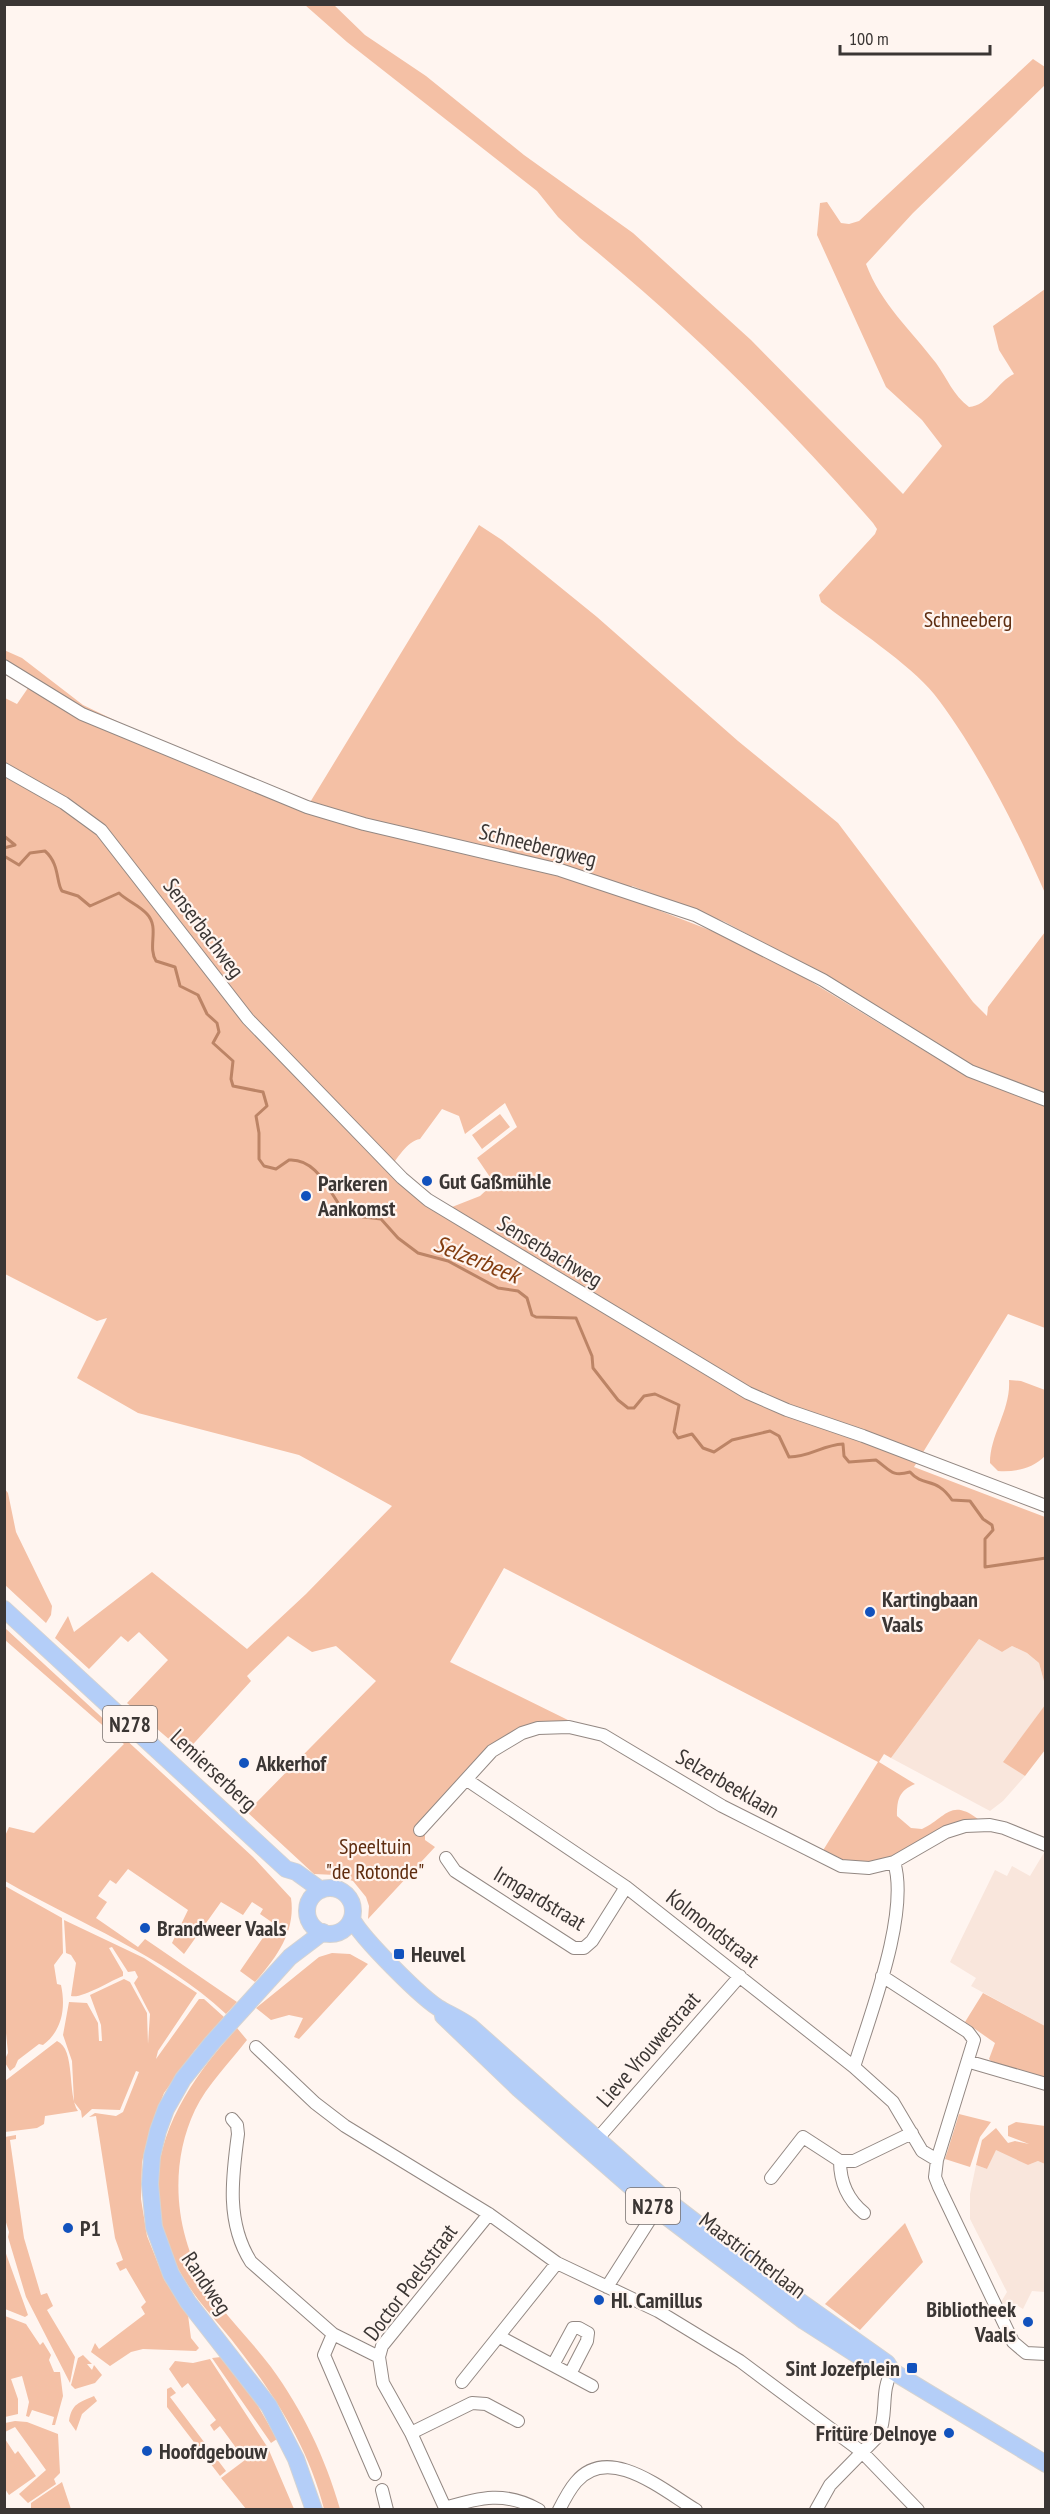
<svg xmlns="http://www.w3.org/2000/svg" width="1050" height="2514" font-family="'PT Sans Narrow',sans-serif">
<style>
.built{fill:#f9e6dc}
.green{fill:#f4c0a5;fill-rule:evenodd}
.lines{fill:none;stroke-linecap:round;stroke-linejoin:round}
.stream{stroke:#bc8466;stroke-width:3}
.minor-casing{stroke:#938883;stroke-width:14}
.major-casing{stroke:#d4d3d2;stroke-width:18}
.minor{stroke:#fff;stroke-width:12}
.major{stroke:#b4cef8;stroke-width:16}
.poi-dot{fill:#1252bd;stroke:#fff5f0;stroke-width:2}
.labels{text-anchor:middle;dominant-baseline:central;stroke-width:4.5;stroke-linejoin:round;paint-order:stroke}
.shield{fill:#fff5f0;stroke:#766f6c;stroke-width:1.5}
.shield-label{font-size:21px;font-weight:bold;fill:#3b3634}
.park-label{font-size:22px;fill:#5f2d10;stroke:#fff5f0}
.street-label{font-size:22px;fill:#3b3634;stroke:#fff5f0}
.poi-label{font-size:22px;font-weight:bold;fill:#3b3634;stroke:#fff5f0;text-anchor:start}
.water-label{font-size:24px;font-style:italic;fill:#843e11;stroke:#fff5f0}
</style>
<rect width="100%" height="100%" fill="#fff5f0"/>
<path class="built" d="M 979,1639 L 1002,1652 L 1012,1646 L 1027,1653 L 1039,1663 L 1045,1685 L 1045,1705 L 1004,1762 L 1025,1776 L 1003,1801 L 990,1811 L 891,1758 Z
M 1045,1851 L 1045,2026 L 971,1986 L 976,1978 L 950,1962 L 995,1870 L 1007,1876 L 1012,1866 L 1030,1876 Z
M 996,2148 L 1028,2165 L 1038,2161 L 1045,2164 L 1045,2292 L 1032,2291 L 1023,2309 L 1015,2304 L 1012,2308 L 1001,2302 L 1007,2292 L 970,2219 L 970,2194 L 976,2165 L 987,2169 Z"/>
<path class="green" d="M 305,5 L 334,5 L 365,35 L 426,76 L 524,155 L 633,233 L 751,340 L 903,494 L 942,446 L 922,420 L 886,387 L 817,235 L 820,203 L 827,202 L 841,223 L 849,224 L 859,221 L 1033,59 L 1045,67 L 1045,85 L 913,213 L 866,264 C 881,304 911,330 936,363 C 947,378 953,395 969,407 C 988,406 998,381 1014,374 L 999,350 L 993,326 L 1045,289 L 1045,893 C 1017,829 977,749 934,694 C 910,664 853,627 821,602 L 819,595 L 875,534 L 877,529 L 873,523 C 783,420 687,325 580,238 L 558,217 L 537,191 L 347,42 Z
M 479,525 L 502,540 L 597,617 L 738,741 L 838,823 L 973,1002 L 987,1016 L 988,1007 L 1045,932 L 1045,1098 L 974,1070 L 869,1008 L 824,976 L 725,922 L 632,886 L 627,898 L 738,941 L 782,964 L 953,1068 L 1045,1105 L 1045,1328 L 1008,1314 L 914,1467 L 1045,1517 L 1045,1685 L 1039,1663 L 1027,1653 L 1012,1646 L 1002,1652 L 979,1639 L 891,1758 L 884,1754 L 879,1762 L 915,1784 C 899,1791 897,1799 897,1816 L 911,1828 L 922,1829 C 946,1818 950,1798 978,1819 C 971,1820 962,1820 955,1823 C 903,1840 887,1885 822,1852 L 878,1762 L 504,1568 L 450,1662 L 572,1722 C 497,1724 471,1767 425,1819 L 425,1840 L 435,1847 L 368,1919 L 369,1906 L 366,1897 L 353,1881 L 336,1875 L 314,1874 L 247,1812 L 376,1681 L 336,1646 L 312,1652 L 288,1636 L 247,1676 L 251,1681 L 185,1753 L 127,1703 L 168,1660 L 139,1632 L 128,1642 L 121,1636 L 89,1669 L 55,1638 L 68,1616 L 74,1632 L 152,1572 L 247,1649 L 306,1594 L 392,1506 L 299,1455 L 138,1413 L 77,1378 L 107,1318 L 97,1321 L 5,1274 L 5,698 L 17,704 L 28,688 L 89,723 L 139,743 L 142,735 L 309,804 ZM 505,1103 L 517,1127 L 477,1158 L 494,1183 L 480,1196 L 452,1207 L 462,1218 L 454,1223 L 426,1205 L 389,1170 C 396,1160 407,1141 420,1139 L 442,1109 L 459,1116 L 465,1134 Z
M 4,650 L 22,658 L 83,705 L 133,729 L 85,712 L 5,663 Z
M 500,1114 L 510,1127 L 482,1149 L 472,1135 Z
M 1009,1380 L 1021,1381 L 1045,1390 L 1045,1456 C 1032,1469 1016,1472 998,1471 L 990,1463 C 990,1434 1011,1410 1009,1380 Z
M 4,1488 L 8,1493 L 16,1532 L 52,1606 L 51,1615 L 46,1623 L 5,1585 Z
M 5,1628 L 253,1857 L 291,1898 C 296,1932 276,1958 255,1982 L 240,1971 L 273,1923 L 260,1914 L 263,1909 L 252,1902 L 243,1915 L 221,1902 L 184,1954 L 172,1943 L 188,1910 L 128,1869 L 116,1884 L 110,1880 L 98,1896 L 107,1902 L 96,1918 L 138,1947 L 145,1939 L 237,2002 L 226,2014 C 162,1954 80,1924 5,1881 L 5,1836 L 9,1827 L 34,1833 L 124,1744 L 5,1640 Z
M 1045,1705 L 1045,1750 L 1025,1776 L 1003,1762 Z
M 5,1886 L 62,1918 L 63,1953 L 54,1965 L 57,1984 L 61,1985 C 66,2008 62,2031 43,2045 L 39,2044 L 18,2060 L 15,2067 L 10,2071 L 4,2061 L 8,2053 L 4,2013 Z
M 64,1920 L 144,1958 L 197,1993 L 158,2051 L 156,2059 L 199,1999 L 204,1999 L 224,2017 L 195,2050 L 164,2093 L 151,2126 L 142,2162 L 141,2199 L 147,2236 L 165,2281 L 188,2315 L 191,2338 L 199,2348 L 196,2351 L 143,2349 L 131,2352 L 110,2366 L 91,2352 L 95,2343 L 99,2349 L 145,2314 L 141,2307 L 146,2302 L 126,2268 L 120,2271 L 116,2263 L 123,2260 L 115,2238 L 96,2116 L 89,2117 L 95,2113 L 116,2116 L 123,2112 L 139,2072 L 136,2071 L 120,2110 L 92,2109 L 82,2118 L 81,2111 L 74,2102 L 72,2061 L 63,2035 L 69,2002 L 87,2003 L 98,2023 L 99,2041 L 102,2041 L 101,2025 L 90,1995 L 124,1979 L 130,1982 L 147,2013 L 148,2044 L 150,2014 L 134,1983 L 138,1977 L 135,1971 L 128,1972 L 112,1947 L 109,1948 L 123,1972 L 123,1976 C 110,1981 82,1999 71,1996 L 76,1963 L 71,1955 L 66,1953 Z
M 332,1953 L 350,1954 L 368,1964 L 299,2039 L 294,2037 L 303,2018 L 289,2015 L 271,2020 L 256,2008 L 319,1957 Z
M 983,1993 L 1045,2026 L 1045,2079 L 994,2064 L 989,2059 L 995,2043 L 965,2022 Z
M 237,2028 L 247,2040 C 230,2062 207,2085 195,2110 C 168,2167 175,2236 208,2289 C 226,2317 251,2340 271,2367 C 303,2411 325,2457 340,2509 L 324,2509 C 308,2445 272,2391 231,2339 C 216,2320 199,2303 186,2282 C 126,2186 168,2103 237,2028 Z
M 57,2041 C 76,2049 67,2095 78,2111 L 45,2116 L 44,2124 L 37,2128 L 5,2132 L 5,2081 Z
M 959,2114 L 991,2122 L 980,2137 L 970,2167 L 945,2159 Z
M 1016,2122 L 1045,2126 L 1045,2164 L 1038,2161 L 1028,2165 L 996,2150 L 987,2169 L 976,2165 L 982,2140 L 996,2128 L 1008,2143 L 1015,2141 L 1029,2144 L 1008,2136 L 1008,2126 Z
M 16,2135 L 16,2139 L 10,2140 L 24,2238 L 41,2295 L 47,2293 L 53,2306 L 47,2310 L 75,2357 L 70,2383 L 26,2297 L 8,2237 L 9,2232 L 4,2216 L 5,2137 Z
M 905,2223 L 923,2262 L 860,2330 L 825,2304 Z
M 4,2248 L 28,2315 L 25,2317 L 5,2309 Z
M 5,2316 L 26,2324 L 40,2345 L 43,2342 L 51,2355 L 49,2360 L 54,2372 L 60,2372 L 63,2396 L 55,2425 L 52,2425 L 54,2417 L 32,2410 L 29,2417 L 26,2416 L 29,2402 L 22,2376 L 11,2379 L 18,2399 L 18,2414 L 5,2417 Z
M 83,2355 L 92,2364 L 87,2364 L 92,2370 L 94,2365 L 102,2375 L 95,2383 L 75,2389 L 71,2385 L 78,2358 Z
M 221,2357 L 254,2399 L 277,2439 L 271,2443 L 212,2358 Z
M 210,2359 L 268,2448 L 294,2509 L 246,2509 L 221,2478 L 245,2460 L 220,2426 L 214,2431 L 210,2425 L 216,2420 L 188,2383 L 182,2388 L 169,2369 L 175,2361 L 193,2363 Z
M 171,2387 L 176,2393 L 170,2397 L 226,2471 L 220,2476 L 167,2407 L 167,2389 Z
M 94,2396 L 97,2401 L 82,2414 L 76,2431 L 69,2421 C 72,2403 79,2403 94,2396 Z
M 15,2421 L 27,2422 L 58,2434 L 60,2473 L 54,2479 L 56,2484 L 28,2503 L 19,2494 L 46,2470 L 15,2427 L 5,2432 L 5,2423 Z
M 5,2439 L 15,2454 L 18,2451 L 36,2476 L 9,2495 L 5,2489 Z
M 62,2482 L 71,2509 L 31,2509 L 31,2503 Z"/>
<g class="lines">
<path class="stream" d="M 4,836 L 15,845 L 4,848
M 4,856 L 19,865 L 30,853 L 45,851 C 60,864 56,883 62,891 L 78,896 L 90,906 L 119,893 C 127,901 139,905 147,914 C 160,928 147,946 156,961 L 175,967 L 180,986 L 198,995 L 207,1014 L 217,1023 L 219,1032 L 213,1043 L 233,1061 L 231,1079 L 233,1086 L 263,1092 L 267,1106 L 256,1116 L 259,1133 L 259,1159 L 264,1166 L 276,1169 L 289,1160 C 319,1158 330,1196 347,1215 L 381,1219 L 398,1238 L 418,1253 L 448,1261 L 498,1288 L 518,1291 L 527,1298 L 532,1315 L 536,1317 L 576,1318 L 592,1356 L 593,1368 L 618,1400 L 628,1408 L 634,1408 L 644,1396 L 655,1394 L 679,1405 L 674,1432 L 678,1438 L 692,1434 L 703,1448 L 714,1452 L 732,1440 L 770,1431 L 779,1436 L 789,1457 C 811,1457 822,1445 843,1444 L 844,1456 L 849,1462 L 876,1460 C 891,1471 892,1477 910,1472 C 924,1488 936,1476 952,1500 L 970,1501 L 983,1519 L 992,1525 L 993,1530 L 985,1539 L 985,1567 L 1046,1558"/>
<g class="minor-casing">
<path id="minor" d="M 4,666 L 82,714 L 307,807 L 364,824 L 560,870 L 695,915 L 823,980 L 970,1071 L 1046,1100
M 4,769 L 64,803 L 101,830 L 248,1019 L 402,1178 L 428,1200 L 748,1393 L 787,1410 L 863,1436 L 1046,1506
M 467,1780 L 626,1887 L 854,2067 L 893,2102 L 922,2151 L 937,2160 L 935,2177 L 939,2187 L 1013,2342 L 1026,2353 L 1046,2354
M 420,1830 L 492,1751 L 522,1733 L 538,1728 L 569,1727 L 603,1735 L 722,1806 L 841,1866 L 869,1868 L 894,1862 L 946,1832 L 965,1826 L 990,1825 L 1004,1828 L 1046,1845
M 446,1858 L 455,1871 L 574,1948 L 584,1948 L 592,1941 L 626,1887
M 882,1976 L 968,2032 L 974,2040 L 937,2160
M 256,2047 L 315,2103 L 345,2126 L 489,2214 L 557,2263 L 658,2311 L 740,2361 L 862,2452 L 918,2510
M 970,2062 L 1046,2084
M 854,2067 C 870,2015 910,1913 894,1862
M 232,2119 L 237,2125 L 238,2134 C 232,2178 226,2223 251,2262 L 333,2334 L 379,2357
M 592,2145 L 740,1976
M 840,2161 L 854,2161 L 912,2133
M 771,2178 L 803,2137 L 840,2161 C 840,2182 848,2200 864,2213
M 607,2287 L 661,2202
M 333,2334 L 324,2355 L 375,2474
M 500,2337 L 592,2386
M 553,2365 L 573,2328 L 579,2328 L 588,2333 L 587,2341 L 570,2374
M 462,2382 L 557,2263
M 411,2433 L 472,2403 L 486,2404 L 518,2421
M 382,2490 L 387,2510
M 445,2508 C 480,2497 506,2491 539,2510
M 446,2510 L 411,2433 L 383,2383 L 379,2357 L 382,2346 L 489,2214
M 559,2510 C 564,2500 569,2490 576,2482 C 609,2443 664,2491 696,2510
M 816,2510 L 830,2485 L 879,2435 C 888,2414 880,2391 892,2371"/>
</g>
<g class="major-casing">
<path id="major" d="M 4,1609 L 286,1869 L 296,1872 L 321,1890
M307 1911a23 23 0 1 1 46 0a23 23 0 1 1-46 0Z
M 352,1919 C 361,1937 423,2000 442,2010 C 451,2015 460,2019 470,2026 L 664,2198 L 781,2288 L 887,2363 L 892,2371 L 1046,2464
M 443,2016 L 519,2089 L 655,2208 L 804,2321 L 879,2369
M 314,2510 L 296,2459 L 269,2406 L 188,2302 L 171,2274 L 154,2227 L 150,2184 L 152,2156 L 158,2131 L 166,2109 L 183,2079 L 212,2043 L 290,1957 L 323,1932"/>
</g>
<use href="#minor" class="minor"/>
<use href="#major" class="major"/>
</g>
<g class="poi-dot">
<circle cx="427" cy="1181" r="6"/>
<circle cx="306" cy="1196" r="6"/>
<circle cx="870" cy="1612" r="6"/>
<circle cx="244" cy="1763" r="6"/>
<circle cx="145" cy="1928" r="6"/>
<rect x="393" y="1948" width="12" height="12" rx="3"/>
<circle cx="68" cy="2228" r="6"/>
<circle cx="599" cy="2300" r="6"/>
<circle cx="1028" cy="2322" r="6"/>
<rect x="906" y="2362" width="12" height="12" rx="3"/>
<circle cx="949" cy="2433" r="6"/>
<circle cx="147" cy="2451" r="6"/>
</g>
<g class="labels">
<g class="shield">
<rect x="103" y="1706" width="54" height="36" rx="4.5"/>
<rect x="626" y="2188" width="54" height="36" rx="4.5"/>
</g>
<g class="shield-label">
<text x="130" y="1724">N278</text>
<text x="653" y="2206">N278</text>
</g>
<g class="park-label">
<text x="968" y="619">Schneeberg</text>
<text x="375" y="1846">Speeltuin<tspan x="375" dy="25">"de Rotonde"</tspan></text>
</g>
<g class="street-label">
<text transform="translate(538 845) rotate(14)">Schneebergweg</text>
<text transform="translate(204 928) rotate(53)">Senserbachweg</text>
<text transform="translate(550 1251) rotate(31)">Senserbachweg</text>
<text transform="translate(214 1770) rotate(43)">Lemierserberg</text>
<text transform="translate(728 1783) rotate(30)">Selzerbeeklaan</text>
<text transform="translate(540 1898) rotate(31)">Irmgardstraat</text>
<text transform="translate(713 1928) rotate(38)">Kolmondstraat</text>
<text transform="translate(648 2049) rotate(-49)">Lieve Vrouwestraat</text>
<text transform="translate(753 2255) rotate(37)">Maastrichterlaan</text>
<text transform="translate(410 2282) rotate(-53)">Doctor Poelsstraat</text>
<text transform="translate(207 2283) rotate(56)">Randweg</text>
</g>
<g class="poi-label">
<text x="439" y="1181">Gut Gaßmühle</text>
<text x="318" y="1183">Parkeren<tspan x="318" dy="25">Aankomst</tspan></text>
<text x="882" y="1599">Kartingbaan<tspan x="882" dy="25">Vaals</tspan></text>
<text x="256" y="1763">Akkerhof</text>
<text x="157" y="1928">Brandweer Vaals</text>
<text x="411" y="1954">Heuvel</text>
<text x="80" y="2228">P1</text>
<text x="611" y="2300">Hl. Camillus</text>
<text x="1016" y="2309" text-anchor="end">Bibliotheek<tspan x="1016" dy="25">Vaals</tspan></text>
<text x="900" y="2368" text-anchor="end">Sint Jozefplein</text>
<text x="937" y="2433" text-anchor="end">Fritüre Delnoye</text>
<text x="159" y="2451">Hoofdgebouw</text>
</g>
<g class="water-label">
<text transform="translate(477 1259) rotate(22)">Selzerbeek</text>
</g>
</g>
<rect width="1050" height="2514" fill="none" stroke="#3b3634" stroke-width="12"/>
<path d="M840 45v9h150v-9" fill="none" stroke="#3b3634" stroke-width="3"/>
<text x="849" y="45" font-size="18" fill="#3b3634" stroke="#fff5f0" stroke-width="4.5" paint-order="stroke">100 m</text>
</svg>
